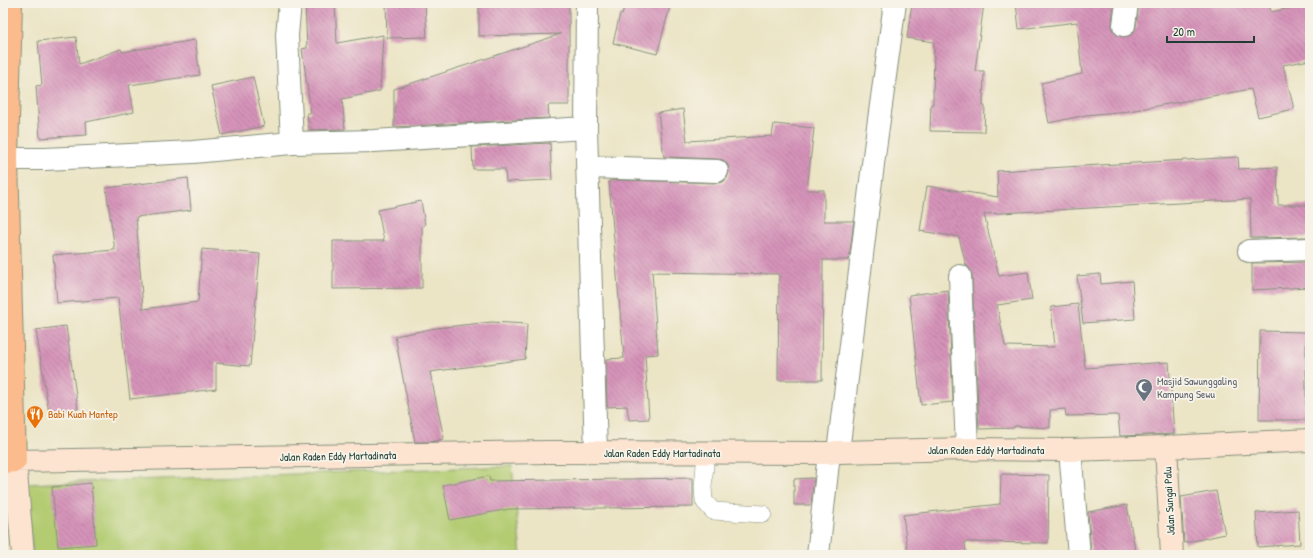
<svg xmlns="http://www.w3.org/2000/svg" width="1313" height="558" font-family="'Patrick Hand',sans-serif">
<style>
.park{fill:#b3cc72;stroke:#698453}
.building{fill:url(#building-back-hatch)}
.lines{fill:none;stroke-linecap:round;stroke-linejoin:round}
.lane-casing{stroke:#85907c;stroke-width:18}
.street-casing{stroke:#85907c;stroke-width:24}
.secondary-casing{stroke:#85907c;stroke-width:24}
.primary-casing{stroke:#85907c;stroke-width:24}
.lane{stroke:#fff;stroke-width:17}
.street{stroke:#fff;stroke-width:22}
.secondary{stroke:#fde4d1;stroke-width:22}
.primary{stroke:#fbbb8d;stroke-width:22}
.labels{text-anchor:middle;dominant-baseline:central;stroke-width:3.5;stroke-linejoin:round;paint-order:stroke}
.worship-label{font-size:11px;fill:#5b616d;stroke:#f7f3e8;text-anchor:start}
.food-label{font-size:11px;fill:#c56008;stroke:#f7f3e8;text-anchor:start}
.street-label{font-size:11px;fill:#1f3d34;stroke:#f7f3e8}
</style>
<defs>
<pattern id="building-back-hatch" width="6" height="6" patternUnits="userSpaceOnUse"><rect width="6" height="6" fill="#d693b9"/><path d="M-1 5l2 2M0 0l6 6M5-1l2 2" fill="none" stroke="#ad7997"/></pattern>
</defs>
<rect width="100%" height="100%" fill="#f7f3e8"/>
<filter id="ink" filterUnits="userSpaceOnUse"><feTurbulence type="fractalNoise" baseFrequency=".025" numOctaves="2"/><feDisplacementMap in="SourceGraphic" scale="8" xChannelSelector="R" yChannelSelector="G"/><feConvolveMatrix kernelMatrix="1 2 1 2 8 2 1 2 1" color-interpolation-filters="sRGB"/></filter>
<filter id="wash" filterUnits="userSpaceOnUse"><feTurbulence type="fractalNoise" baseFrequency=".012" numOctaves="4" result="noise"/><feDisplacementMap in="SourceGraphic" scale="16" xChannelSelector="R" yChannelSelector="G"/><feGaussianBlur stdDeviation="0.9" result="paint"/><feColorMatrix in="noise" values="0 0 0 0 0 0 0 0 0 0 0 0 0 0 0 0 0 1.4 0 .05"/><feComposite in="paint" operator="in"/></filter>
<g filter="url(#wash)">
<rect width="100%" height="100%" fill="#ebe4c5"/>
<path class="park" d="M 512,466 L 521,555 L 33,555 L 25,484 Z"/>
<g id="blocks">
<path class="building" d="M 305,3 L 335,3 L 337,43 L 383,35 L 380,91 L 342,99 L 345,129 L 309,130 L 307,113 L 311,113 L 302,49 L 307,48 Z
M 386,3 L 425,3 L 427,37 L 387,38 Z
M 479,3 L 569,3 L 569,105 L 548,105 L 549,118 L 394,127 L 394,89 L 561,34 L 479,36 Z
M 625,3 L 671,3 L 657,54 L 613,43 L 620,14 L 622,15 Z
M 912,3 L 984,3 L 975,71 L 984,71 L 983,106 L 985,106 L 984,132 L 930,131 L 931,104 L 933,104 L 934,42 L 907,38 Z
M 1016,3 L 1114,3 L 1112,23 L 1112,29 L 1117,35 L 1123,37 L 1129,36 L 1134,32 L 1136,27 L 1139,3 L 1269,3 L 1271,12 L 1310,4 L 1310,60 L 1283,65 L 1294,109 L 1258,117 L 1251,89 L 1129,111 L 1086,115 L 1049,123 L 1041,83 L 1082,74 L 1077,22 L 1019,29 Z
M 76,37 L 79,64 L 121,49 L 122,52 L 195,40 L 200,75 L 129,85 L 134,112 L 86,122 L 87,135 L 40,138 L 36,86 L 42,85 L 38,41 Z
M 253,77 L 264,126 L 222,135 L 211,86 Z
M 683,109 L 687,141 L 772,136 L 774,124 L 814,128 L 807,190 L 824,190 L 824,221 L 854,221 L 849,260 L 823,260 L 822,380 L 778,380 L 779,274 L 652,272 L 658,354 L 645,355 L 649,419 L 629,420 L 627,406 L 607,407 L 606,359 L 624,358 L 609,181 L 620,180 L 717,183 L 723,182 L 727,178 L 729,172 L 728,165 L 723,160 L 717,159 L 664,157 L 658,113 Z
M 550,143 L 552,180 L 506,182 L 505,169 L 473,169 L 472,147 Z
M 1238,157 L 1239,169 L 1277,167 L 1278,205 L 1310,205 L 1310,237 L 1251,238 L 1250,199 L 984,214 L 999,276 L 1028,272 L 1032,300 L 997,305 L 1005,346 L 1055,347 L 1051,307 L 1078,304 L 1085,368 L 1169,362 L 1174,434 L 1120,436 L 1118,415 L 1066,416 L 1065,409 L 1050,410 L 1050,428 L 1014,426 L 1014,428 L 979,429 L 972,275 L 970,269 L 966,265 L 959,237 L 920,231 L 927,186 L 998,197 L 997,171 Z
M 188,178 L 191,210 L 136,217 L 143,309 L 198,302 L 202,249 L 260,254 L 250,366 L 216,363 L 216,389 L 130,399 L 118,298 L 57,303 L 53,255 L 115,250 L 106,188 Z
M 421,201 L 425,225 L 422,226 L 422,288 L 333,289 L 333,241 L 384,241 L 378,210 Z
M 1310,262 L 1310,287 L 1252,290 L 1252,263 Z
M 1100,274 L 1101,284 L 1132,281 L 1135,319 L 1083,323 L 1077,276 Z
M 948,290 L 953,402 L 921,405 L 909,295 Z
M 491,322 L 527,324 L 525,359 L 430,372 L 444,439 L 430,442 L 415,442 L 395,336 L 436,328 Z
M 66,326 L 78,409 L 49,413 L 36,330 Z
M 1260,331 L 1306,332 L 1306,420 L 1259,420 Z
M 1001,474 L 1049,475 L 1048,543 L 965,542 L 966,553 L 950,555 L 908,555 L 903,515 L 1000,504 Z
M 489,476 L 490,481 L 693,478 L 693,507 L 509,509 L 450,520 L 443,485 Z
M 814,478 L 811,505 L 794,505 L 794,479 Z
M 91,483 L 96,544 L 58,547 L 52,487 Z
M 1216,491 L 1225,534 L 1184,543 L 1181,497 Z
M 1127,505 L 1136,555 L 1091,555 L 1088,512 Z
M 1298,510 L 1300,544 L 1258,547 L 1256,513 Z"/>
</g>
</g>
<g filter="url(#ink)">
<use href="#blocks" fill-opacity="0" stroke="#85907c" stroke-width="1"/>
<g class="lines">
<g class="lane-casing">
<path id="lane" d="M 706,453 L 703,487 L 704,501 L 713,511 L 763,514"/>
</g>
<g class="street-casing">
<path id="street" d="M 290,3 L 287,35 L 292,143
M 587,3 L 586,128 L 596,452
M 1124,25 L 1127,3
M 7,159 L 45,159 L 193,152 L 292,143 L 374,141 L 586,128
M 588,167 L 717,171
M 1249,251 L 1310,249
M 960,276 L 967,449
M 1070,450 L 1079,555
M 838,452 L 874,156 L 895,3
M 818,555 L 829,453"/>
</g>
<g class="secondary-casing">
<path id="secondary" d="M 1166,447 L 1172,555
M 23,555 L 15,461 L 549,452 L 829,453 L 838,452 L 967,449 L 1070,450 L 1166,447 L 1310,440"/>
</g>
<g class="primary-casing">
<path id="primary" d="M 3,462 L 15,461 L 7,159 L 11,3"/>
</g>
<use href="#lane" class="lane"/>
<use href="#street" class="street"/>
<use href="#secondary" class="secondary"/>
<use href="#primary" class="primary"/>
</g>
</g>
<defs>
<g id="mosque-pin" transform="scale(0.9)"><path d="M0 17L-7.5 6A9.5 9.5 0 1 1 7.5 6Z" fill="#6b7280" stroke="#f7f3e8"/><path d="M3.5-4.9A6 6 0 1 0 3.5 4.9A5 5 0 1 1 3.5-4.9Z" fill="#fff"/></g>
<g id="restaurant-pin" transform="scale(0.9)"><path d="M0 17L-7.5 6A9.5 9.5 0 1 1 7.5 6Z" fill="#e8710a" stroke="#f7f3e8"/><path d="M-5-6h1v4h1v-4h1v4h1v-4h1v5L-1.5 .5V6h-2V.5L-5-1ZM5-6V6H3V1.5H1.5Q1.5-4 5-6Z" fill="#fff"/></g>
</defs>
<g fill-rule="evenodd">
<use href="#mosque-pin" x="1144" y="387"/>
<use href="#restaurant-pin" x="35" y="414"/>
</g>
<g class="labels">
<g class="worship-label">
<text x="1157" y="381">Masjid Sawunggaling<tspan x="1157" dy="13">Kampung Sewu</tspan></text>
</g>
<g class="food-label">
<text x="48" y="414">Babi Kuah Mantep</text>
</g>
<g class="street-label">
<text x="986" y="450">Jalan Raden Eddy Martadinata</text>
<text x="662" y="453">Jalan Raden Eddy Martadinata</text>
<text transform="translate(338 456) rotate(-1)">Jalan Raden Eddy Martadinata</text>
<text transform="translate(1169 501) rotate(-93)">Jalan Sungai Palu</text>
</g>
</g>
<rect width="1313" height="558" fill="none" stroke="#f7f3e8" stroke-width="16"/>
<path d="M1167 36v6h87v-6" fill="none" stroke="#1f3d34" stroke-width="2"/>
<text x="1173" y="36" font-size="12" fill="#1f3d34" stroke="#f7f3e8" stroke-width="3" paint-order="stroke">20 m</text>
</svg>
